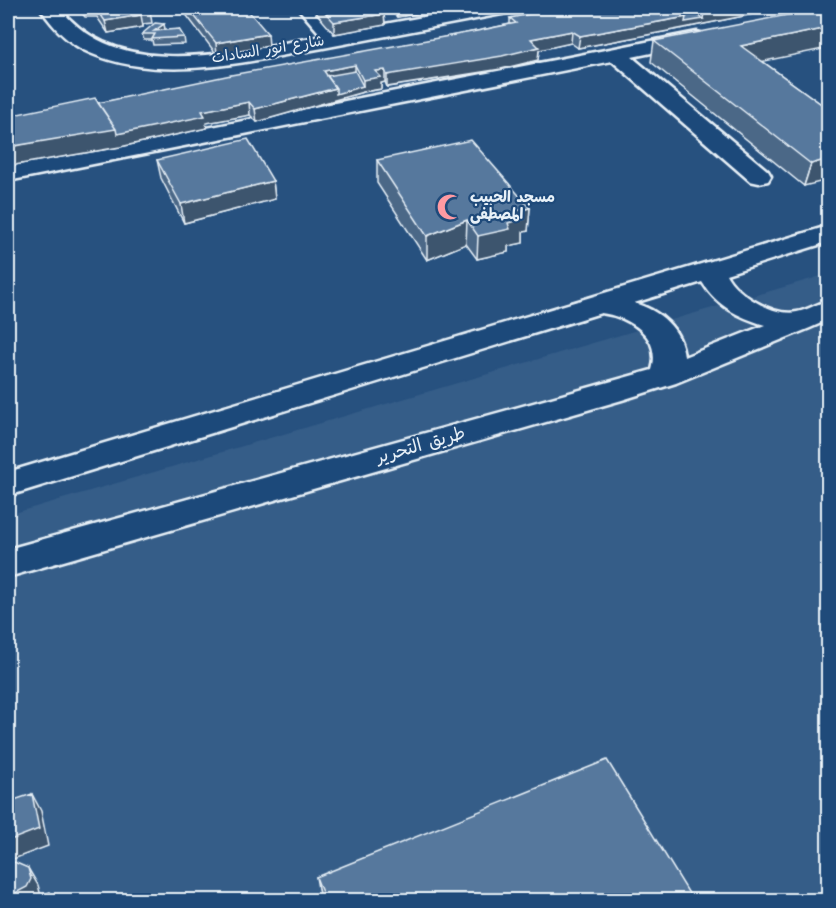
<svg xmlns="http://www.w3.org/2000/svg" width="836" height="908" font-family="Kalam,'Playpen Sans Arabic',sans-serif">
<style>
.built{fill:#355d88}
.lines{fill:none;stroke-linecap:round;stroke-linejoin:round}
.minor-casing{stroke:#e8f1f8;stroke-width:5}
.minor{fill:#1f4a7a;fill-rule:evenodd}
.wall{fill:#4b6787;stroke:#e8f1f8;stroke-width:1.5}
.shaded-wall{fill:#3d546e;stroke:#e8f1f8;stroke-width:1.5}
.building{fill:#57789d;stroke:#e8f1f8;stroke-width:1.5}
.labels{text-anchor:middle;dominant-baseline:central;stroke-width:4.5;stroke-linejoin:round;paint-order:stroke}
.far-street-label{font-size:15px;fill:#e8f1f8;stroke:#1f4a7a}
.far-poi-label{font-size:15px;font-weight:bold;fill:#e8f1f8;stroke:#1f4a7a;text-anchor:start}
.street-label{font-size:18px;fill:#e8f1f8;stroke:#1f4a7a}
</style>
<rect width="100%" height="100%" fill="#27517f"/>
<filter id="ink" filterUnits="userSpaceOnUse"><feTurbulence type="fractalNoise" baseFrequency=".0167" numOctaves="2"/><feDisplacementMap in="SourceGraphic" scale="12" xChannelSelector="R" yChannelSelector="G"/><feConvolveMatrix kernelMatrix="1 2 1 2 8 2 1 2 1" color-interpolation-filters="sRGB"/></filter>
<g filter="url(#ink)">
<path class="built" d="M 828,274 L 828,900 L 8,900 L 8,515 Z"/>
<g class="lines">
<g class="minor-casing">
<path id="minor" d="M 40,8 L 60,8 C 119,85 240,50 322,36 L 298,8 L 317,8 L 341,32 L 473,8 L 512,8 L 509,12 L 502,14 C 442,25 383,37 323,48 C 249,61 163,84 90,53 C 68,44 53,27 40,8 Z
M 697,32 L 704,34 L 707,38 L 704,42 L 632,57 L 768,171 L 771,176 L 768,181 L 759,183 L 750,181 L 612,61 L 8,181 L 8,167 Z
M 828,226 L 828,242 L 726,274 C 736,294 774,317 797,312 C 808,310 818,303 828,301 L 828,320 L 810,328 L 676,383 L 622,400 L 8,577 L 8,549 L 652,370 C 662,336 630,317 601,313 L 8,496 L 8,472 ZM 702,282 C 717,306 738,317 765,325 L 684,357 C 682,329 659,310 634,303 Z"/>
</g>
<use href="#minor" class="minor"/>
</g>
<path class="wall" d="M 78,8 L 148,8 L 150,11 L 152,23 L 143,24 L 143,27 L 108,33 L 97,17 L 85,17 Z
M 181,8 L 246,8 L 269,46 L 217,55 Z
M 312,8 L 378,8 L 384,14 L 385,25 L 334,34 Z
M 387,8 L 447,8 L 397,17 Z
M 582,8 L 783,8 L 684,28 L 578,48 L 571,43 L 539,50 L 538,60 L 501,69 L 387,87 L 385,82 L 381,83 L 381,89 L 363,92 L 257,122 L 250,115 L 206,123 L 207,128 L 120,147 L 9,166 L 8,161 L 8,116 L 98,103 L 477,31 L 510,24 L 510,18 L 549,13 Z
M 164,24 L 165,30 L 184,37 L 185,44 L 153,45 L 152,40 L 144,40 L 142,34 Z
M 654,41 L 762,61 L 828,109 L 804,186 L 651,62 Z
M 157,160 L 273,181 L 275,199 L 184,223 L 161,178 Z
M 377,160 L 530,208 L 528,231 L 523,232 L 523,243 L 508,246 L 508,252 L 477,259 L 466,244 L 427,260 L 377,183 Z
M 316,877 L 693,900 L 320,900 Z"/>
<path class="shaded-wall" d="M 397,8 L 447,8 L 397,17 Z
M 730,8 L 783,8 L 684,28 L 578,48 L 580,36 L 686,17 L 703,19 L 704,13 Z
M 384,14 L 385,25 L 334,34 L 334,22 Z
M 141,15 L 143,27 L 108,33 L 105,21 Z
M 164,24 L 165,30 L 154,31 Z
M 828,28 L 828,48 L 736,67 L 741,46 Z
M 572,31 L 571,43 L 539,50 L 538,60 L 501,69 L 387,87 L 387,75 L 531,39 Z
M 268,34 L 269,46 L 217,55 L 216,43 Z
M 355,65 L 355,77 L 328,83 L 324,71 Z
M 385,70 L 385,82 L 381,83 L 381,89 L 363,92 L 257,122 L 255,109 L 336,88 L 363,86 L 363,80 L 375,71 Z
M 249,102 L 250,115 L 206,123 L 207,128 L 120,147 L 9,166 L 8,160 L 8,147 Z
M 828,159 L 828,180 L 804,186 L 811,164 Z
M 273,181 L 275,199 L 184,223 L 181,204 Z
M 530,208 L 528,231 L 523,232 L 523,243 L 508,246 L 508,252 L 477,259 L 478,236 L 508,223 L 514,211 Z
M 467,220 L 466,244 L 427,260 L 427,236 Z
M 32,794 L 41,811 L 48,846 L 8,861 L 8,841 Z
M 28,868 L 38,885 L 41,896 L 38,900 L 8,900 L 8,897 Z"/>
<path class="building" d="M 96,8 L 148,8 L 150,11 L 138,12 L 141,15 L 105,21 Z
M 188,8 L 246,8 L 268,34 L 216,43 Z
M 321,8 L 378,8 L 384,14 L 334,22 Z
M 582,8 L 673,8 L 686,17 L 580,36 L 572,31 L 531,39 L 539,47 L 502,56 L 387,75 L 385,70 L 375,71 L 381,77 L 363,80 L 355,65 L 324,71 L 336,88 L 255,109 L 249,102 L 202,111 L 205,116 L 117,134 L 116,129 L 98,103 L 231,75 L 477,31 L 516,23 L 510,18 L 545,11 L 549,13 Z
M 673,8 L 688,8 L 703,19 L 685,22 L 686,17 Z
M 696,8 L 730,8 L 704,13 Z
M 823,8 L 828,8 L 828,28 L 741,46 L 828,109 L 828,159 L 811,164 L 654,41 Z
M 155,23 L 164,24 L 154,31 L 179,29 L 184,37 L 152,39 L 155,34 L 142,34 Z
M 355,71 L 363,86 L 336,94 L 336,88 L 327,76 Z
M 95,98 L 116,129 L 8,147 L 8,116 Z
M 248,139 L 273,181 L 181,204 L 157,160 Z
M 471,140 L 530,208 L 514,211 L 524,219 L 508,223 L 510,229 L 478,236 L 467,220 L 427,236 L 377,160 Z
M 607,760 L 693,900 L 325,900 L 316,877 Z
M 32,794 L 39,829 L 8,841 L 8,802 Z
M 14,862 L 28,868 L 31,879 L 27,887 L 8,897 L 8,865 Z
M 50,892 L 52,900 L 28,900 Z"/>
</g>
<defs>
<g id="mosque-bare" transform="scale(2.07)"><path d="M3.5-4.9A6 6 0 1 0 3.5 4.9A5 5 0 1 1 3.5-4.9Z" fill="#ff9aa2" stroke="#1f4a7a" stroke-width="2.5" paint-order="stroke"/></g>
</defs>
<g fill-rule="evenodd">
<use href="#mosque-bare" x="450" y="207"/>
</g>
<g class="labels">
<g class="far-street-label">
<text transform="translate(268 50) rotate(-9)">شارع انور السادات</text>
</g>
<g class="far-poi-label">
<text x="470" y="198">مسجد الحبيب<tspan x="470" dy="17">المصطفى</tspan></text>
</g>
<g class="street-label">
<text transform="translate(421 446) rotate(-16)">طريق التحرير</text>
</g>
</g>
<rect width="836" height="908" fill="none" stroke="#1f4a7a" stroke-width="30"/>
<rect x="15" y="15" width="806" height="878" fill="none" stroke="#e8f1f8" stroke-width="2" filter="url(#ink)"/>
</svg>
